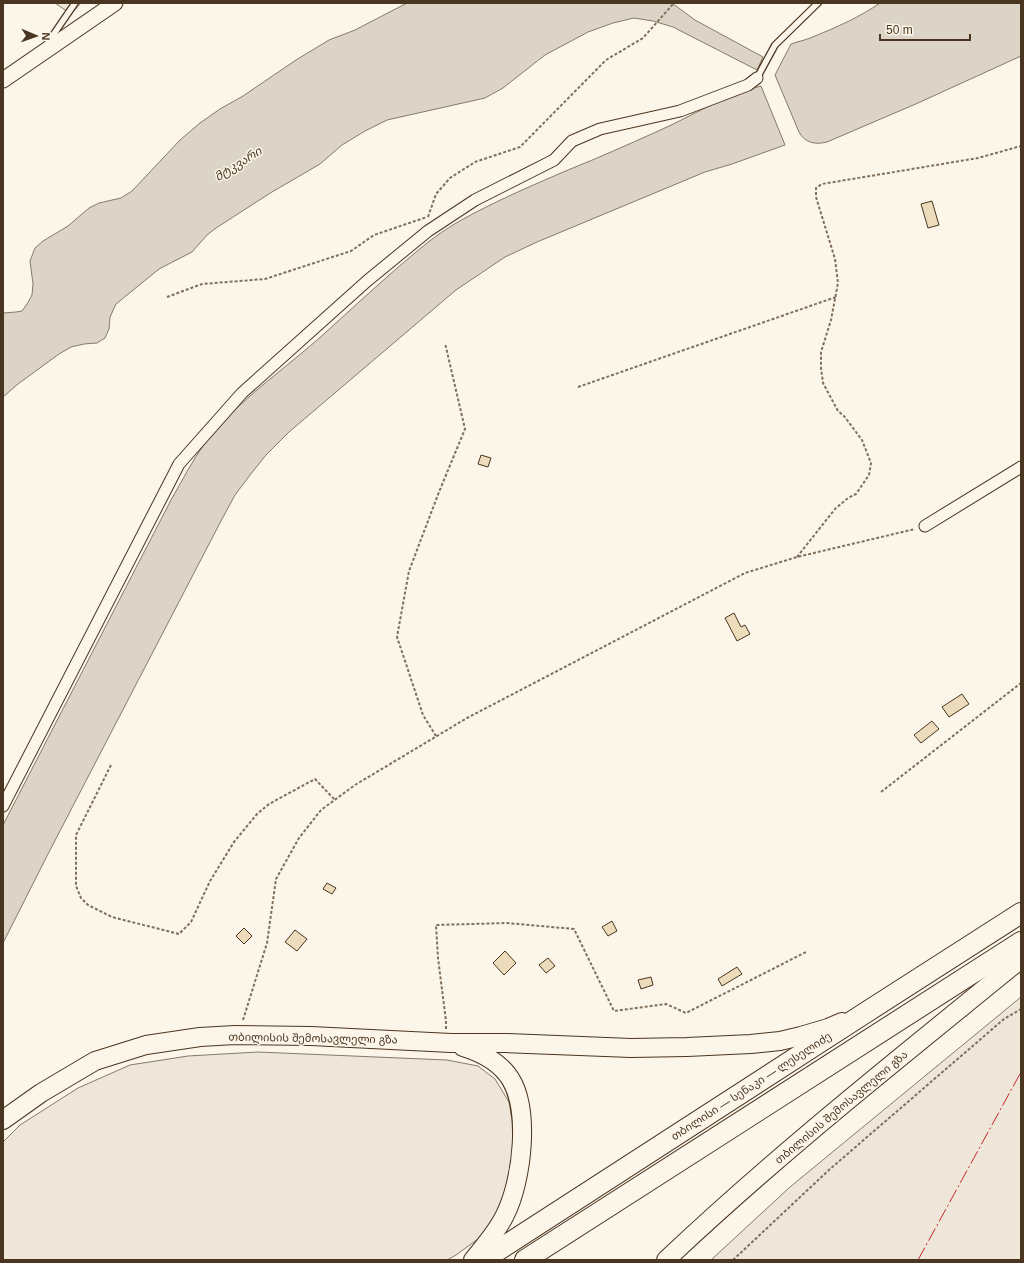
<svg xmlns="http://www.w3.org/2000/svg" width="1024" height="1263" font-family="Helvetica,'Noto Sans Georgian',sans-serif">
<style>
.green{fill:#ede6d9;stroke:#887966}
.parking{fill:#ede7d9;stroke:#887966}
.water{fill:#dcd4c6;stroke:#887966}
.building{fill:#ecdcbc;stroke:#4a3520}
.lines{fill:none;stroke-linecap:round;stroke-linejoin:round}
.service-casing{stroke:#4a3520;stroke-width:8}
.minor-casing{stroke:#4a3520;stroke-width:13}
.secondary-casing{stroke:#4a3520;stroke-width:17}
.trunk-casing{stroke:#4a3520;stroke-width:20}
.motorway-casing{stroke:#4a3520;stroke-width:22}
.path{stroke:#7f6f5c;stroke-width:2;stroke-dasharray:3 2;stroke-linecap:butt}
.service{stroke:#fbf6e9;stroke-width:5.5}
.minor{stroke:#fbf6e9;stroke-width:11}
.secondary{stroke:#fbf6e9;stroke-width:15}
.trunk{stroke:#fbf6e9;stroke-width:18}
.motorway{stroke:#fbf6e9;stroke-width:20}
.power{stroke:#c62828;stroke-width:1;stroke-dasharray:14 3 2 3;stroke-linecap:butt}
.labels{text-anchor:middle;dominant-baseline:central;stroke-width:3;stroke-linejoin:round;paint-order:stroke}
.street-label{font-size:11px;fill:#4a3520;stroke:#fbf6e9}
.water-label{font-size:12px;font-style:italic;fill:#4a3520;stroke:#fbf6e9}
</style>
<rect width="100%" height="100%" fill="#fbf6e9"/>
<path class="green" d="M 1021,997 L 1021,1260 L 711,1260 L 790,1187 Z
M 258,1052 L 447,1060 L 478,1066 L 495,1079 L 509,1102 L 514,1132 L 509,1191 L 495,1218 L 478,1239 L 456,1255 L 447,1260 L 3,1260 L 3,1142 L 20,1125 L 78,1088 L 130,1065 L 188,1056 Z"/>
<path class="parking" d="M 55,3 L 81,3 L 71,14 Z"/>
<path class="water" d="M 407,3 L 672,3 L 695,20 L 763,57 L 757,70 L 673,27 L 653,21 L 634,18 L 613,23 L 588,32 L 545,55 L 503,88 L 485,98 L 387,120 L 365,131 L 342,145 L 320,164 L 272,192 L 216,228 L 207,235 L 192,252 L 159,269 L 116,304 L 110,317 L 109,329 L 105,338 L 97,343 L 84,344 L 71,347 L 59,354 L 18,384 L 3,397 L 3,313 L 16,312 L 22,311 L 27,304 L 32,295 L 33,284 L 30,261 L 35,248 L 43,241 L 68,226 L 89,208 L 99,203 L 121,198 L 132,191 L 180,140 L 200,123 L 220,109 L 243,96 L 296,60 L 329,40 L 355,30 Z
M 880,3 L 1021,3 L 1021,56 L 918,103 L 827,142 C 815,145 805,143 799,132 L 775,75 L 791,44 C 799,41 807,40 815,36 C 837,27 860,17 880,3 Z
M 761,86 L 785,145 L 732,164 L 705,172 L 537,242 L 505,257 L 456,290 L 289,432 L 266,455 L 250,475 L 235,495 L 222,519 L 48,854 L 3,943 L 3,825 L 171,500 C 182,481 192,461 205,443 C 237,401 285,369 325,333 C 348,312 372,290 396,269 C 416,252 435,235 458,222 C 493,202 531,186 568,170 C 598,158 627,145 656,132 C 691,117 723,95 761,86 Z"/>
<path class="building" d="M 932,201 L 939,225 L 928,228 L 921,204 Z
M 481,455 L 491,458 L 488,467 L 478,464 Z
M 734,613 L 741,627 L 745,625 L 750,634 L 737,641 L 725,618 Z
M 962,694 L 969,704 L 949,717 L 942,707 Z
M 932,721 L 939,729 L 921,743 L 914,735 Z
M 327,883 L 336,888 L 332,894 L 323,889 Z
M 612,921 L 617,931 L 608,936 L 602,927 Z
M 244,928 L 252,936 L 244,944 L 236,936 Z
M 295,930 L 307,939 L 297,951 L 285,942 Z
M 505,951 L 516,963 L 504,975 L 493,963 Z
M 548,958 L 555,966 L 546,973 L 539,965 Z
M 737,967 L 742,974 L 722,986 L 718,979 Z
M 651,977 L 653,985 L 641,989 L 638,980 Z"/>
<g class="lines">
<g class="service-casing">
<path id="service" d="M 47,44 L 75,3
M 757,78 L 775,45 L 818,3"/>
</g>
<g class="minor-casing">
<path id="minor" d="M 925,526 L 1021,467
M 3,806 L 179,464 L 242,393 L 367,281 L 428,231 L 475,200 L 554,160 L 572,141 L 600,129 L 680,111 L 748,85 L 757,78"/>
</g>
<g class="secondary-casing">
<path id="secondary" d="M 3,80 L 115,3"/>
</g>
<g class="trunk-casing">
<path id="trunk" d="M 463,1047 C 479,1052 496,1060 507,1074 C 532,1105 522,1182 505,1215 C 497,1232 484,1246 473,1260
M 3,1120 L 41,1093 L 95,1061 L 146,1045 L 200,1037 L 235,1035 L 311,1036 L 451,1043 L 505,1043 L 631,1048 L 687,1047 L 751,1044 L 780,1041 L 801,1036 L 828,1028 L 842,1022
M 666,1260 C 779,1153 901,1057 1021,959"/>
</g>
<g class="motorway-casing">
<path id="motorway" d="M 483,1260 L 865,1013 L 1021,913
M 525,1260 L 1021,942"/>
</g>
<path class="path" d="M 428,217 L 436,194 L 450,178 L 475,162 L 520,147 L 606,60 L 643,38 L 674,3
M 167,297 L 202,284 L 265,279 L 351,251 L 374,235 L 427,217
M 578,387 L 836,297
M 797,557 L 835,509 L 848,498 L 856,494 L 869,475 L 871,463 L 862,440 L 844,416 L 838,411 L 823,383 L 821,368 L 821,352 L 831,320 L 838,283 L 835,259 L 816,197 L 816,188 L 822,184 L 978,158 L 1021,146
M 436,736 L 423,715 L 397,637 L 409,571 L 439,492 L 465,429 L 445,343
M 111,765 L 76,835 L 76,886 L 81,898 L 88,905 L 112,917 L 179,934 L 191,922 L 210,881 L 234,842 L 257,814 L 269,804 L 315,779 L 334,799
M 881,792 L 1021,683
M 243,1020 L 267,943 L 276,879 L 299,838 L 321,810 L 355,785 L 467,718 L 745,573 L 797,557 L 915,529
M 446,1029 L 446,1021 L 438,958 L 436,925 L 507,923 L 574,929 L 614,1011 L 666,1004 L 686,1013 L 806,952
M 733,1260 L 830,1169 L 1004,1019 L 1021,1009"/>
<use href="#service" class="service"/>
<use href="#minor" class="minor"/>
<use href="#secondary" class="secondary"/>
<use href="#trunk" class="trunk"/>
<use href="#motorway" class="motorway"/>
<path class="power" d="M 918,1260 L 1021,1072"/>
</g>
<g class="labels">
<g class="street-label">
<text transform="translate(313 1038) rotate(1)">თბილისის შემოსავლელი გზა</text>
<text transform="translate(751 1086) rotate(-33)">თბილისი — სენაკი — ლესელიძე</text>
<text transform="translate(841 1107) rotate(-40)">თბილისის შემოსავლელი გზა</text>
</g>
<g class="water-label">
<text transform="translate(238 164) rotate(-32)">მტკვარი</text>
</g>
</g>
<rect width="1024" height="1263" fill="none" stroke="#4a3520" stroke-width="8"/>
<g transform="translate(36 36) rotate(92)" stroke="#fbf6e9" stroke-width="3" paint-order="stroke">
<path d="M0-3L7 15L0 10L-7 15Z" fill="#4a3520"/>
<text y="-6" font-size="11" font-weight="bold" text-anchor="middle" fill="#4a3520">N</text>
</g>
<path d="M880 34v6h90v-6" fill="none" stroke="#4a3520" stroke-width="2"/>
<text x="886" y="34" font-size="12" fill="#4a3520" stroke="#fbf6e9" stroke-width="3" paint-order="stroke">50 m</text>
</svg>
